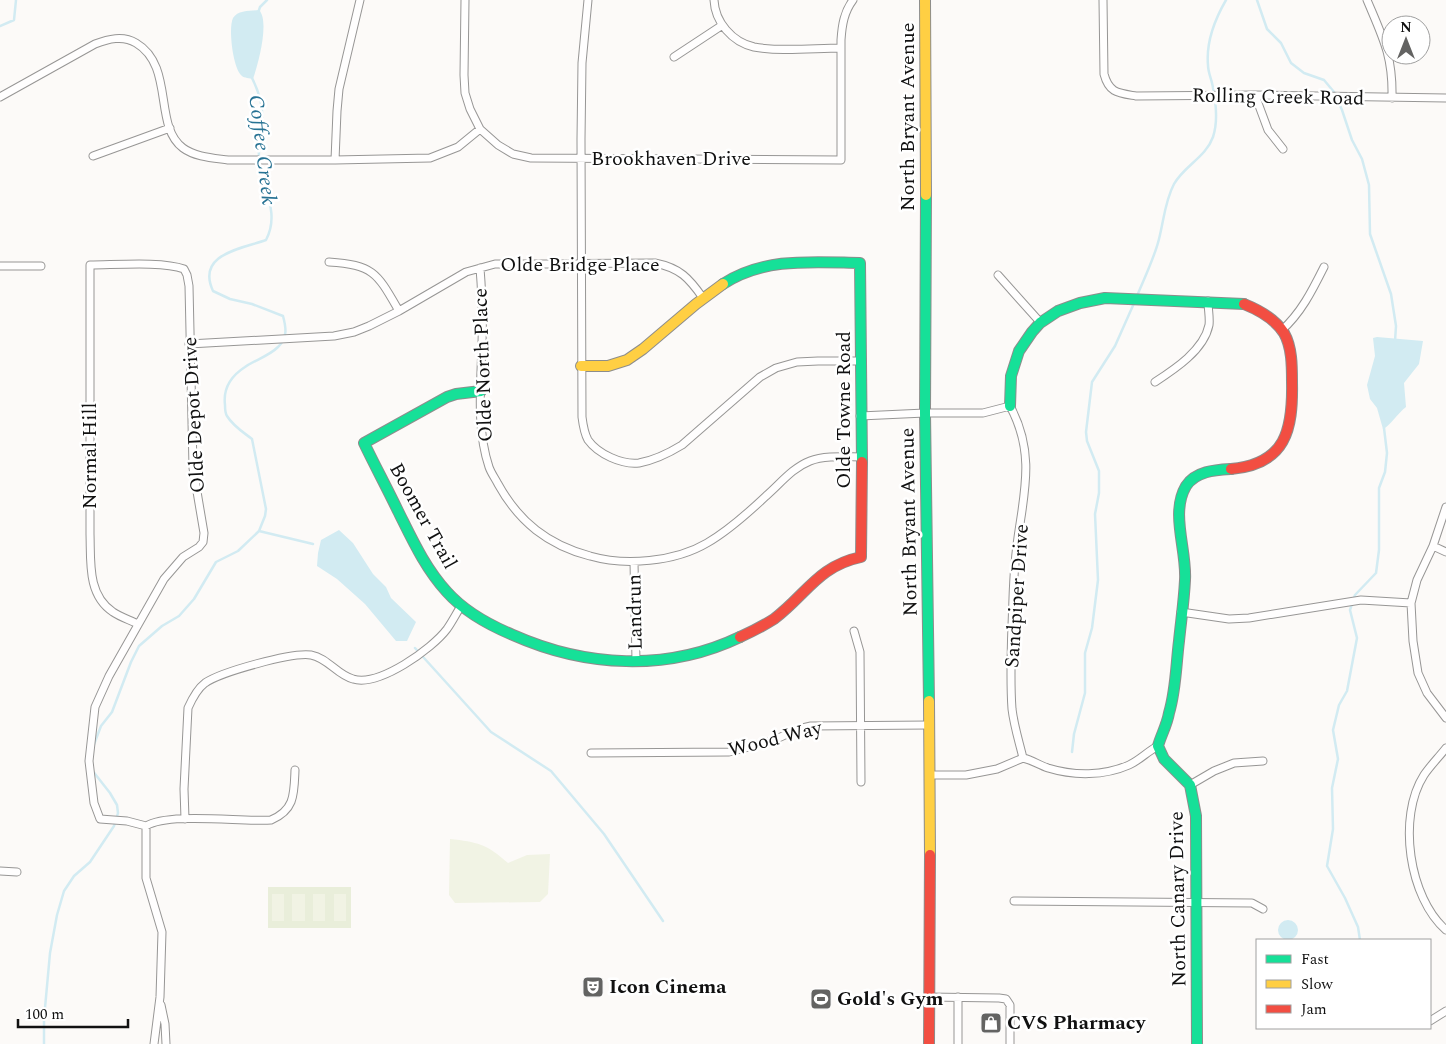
<svg xmlns="http://www.w3.org/2000/svg" width="1446" height="1044" font-family="Spectral,serif">
<style>
.green{fill:#e9eeda}
.pitch{fill:#f1f3e4}
.water{fill:#d2ebf2}
.lines{fill:none;stroke-linecap:round;stroke-linejoin:round}
.stream{stroke:#d2ebf2;stroke-width:2.5}
.street-casing{stroke:#979695;stroke-width:9}
.fast-casing{stroke:#8d8d8c;stroke-width:12}
.slow-casing{stroke:#8d8d8c;stroke-width:12}
.jam-casing{stroke:#8d8d8c;stroke-width:12}
.street{stroke:#fffefe;stroke-width:7}
.fast{stroke:#16e098;stroke-width:10}
.slow{stroke:#ffcf43;stroke-width:10}
.jam{stroke:#f24e42;stroke-width:10}
.labels{text-anchor:middle;dominant-baseline:central;stroke-width:5;stroke-linejoin:round;paint-order:stroke}
.street-label{font-size:20px;fill:#111;stroke:#fff}
.poi-label{font-size:20px;font-weight:bold;fill:#111;stroke:#fff;text-anchor:start}
.water-label{font-size:21px;font-style:italic;fill:#287394;stroke:#fff}
</style>
<rect width="100%" height="100%" fill="#fcfaf8"/>
<path class="green" d="M 268,887 L 351,887 L 351,928 L 268,928 Z"/>
<path class="pitch" d="M 450,839 C 477,842 487,844 508,863 L 527,855 L 550,854 L 548,894 L 540,902 L 455,903 L 449,895 Z
M 272,894 L 284,894 L 284,921 L 272,921 Z
M 292,894 L 305,894 L 305,921 L 292,921 Z
M 313,894 L 325,894 L 325,921 L 313,921 Z
M 334,894 L 346,894 L 346,921 L 334,921 Z"/>
<path class="water" d="M 259,10 C 270,21 258,65 253,79 C 250,78 244,78 242,76 C 233,69 228,28 233,18 C 238,10 250,11 259,10 Z
M 1377,337 L 1423,341 L 1419,364 L 1404,383 L 1406,407 C 1398,413 1389,427 1383,429 L 1377,408 L 1370,399 L 1367,385 L 1375,356 L 1373,338 Z
M 339,530 L 353,543 L 373,574 L 386,587 L 391,598 L 416,622 L 407,641 L 396,641 L 365,604 L 337,579 L 317,566 L 318,553 L 321,540 Z
M1278 930a10 10 0 1 1 20 0a10 10 0 1 1-20 0Z"/>
<g class="lines">
<path class="stream" d="M 1257,0 L 1267,29 L 1281,43 L 1291,63 L 1304,73 L 1324,80 L 1334,92 L 1342,110 L 1352,140 L 1362,159 L 1369,185 L 1370,234 L 1391,294 L 1396,326 L 1395,341
M 258,13 L 260,7 L 267,0
M 0,26 L 14,20 L 16,0
M 1137,296 C 1144,279 1155,256 1159,239 C 1164,219 1165,201 1174,184 C 1184,166 1206,157 1213,137 C 1218,122 1216,103 1213,88 C 1212,80 1208,73 1208,65 C 1206,43 1215,19 1226,0
M 259,531 L 313,544
M 415,648 L 491,732 L 551,771 L 604,834 L 663,921
M 93,747 L 101,726 L 112,712 L 131,662 L 139,646 L 162,626 L 179,616 L 194,599 L 216,562 L 238,551 L 259,531 L 265,516 L 266,509 L 252,439 C 243,432 233,426 227,416 C 225,413 225,409 225,405 C 223,389 231,376 245,367 C 255,360 269,356 278,347 C 288,338 286,327 283,316 L 252,304 L 230,299 L 213,291 C 196,254 241,249 266,240 C 281,212 261,186 259,158 C 258,145 262,132 262,119 C 263,106 258,90 252,78
M 1072,752 L 1074,734 L 1085,693 L 1085,653 L 1092,628 L 1098,580 L 1095,514 L 1099,493 L 1099,471 L 1087,441 L 1086,432 L 1092,382 L 1115,346 L 1135,301
M 1360,940 L 1358,927 L 1345,898 L 1327,866 L 1333,829 L 1332,788 L 1338,759 L 1333,730 L 1339,705 L 1347,691 L 1357,638 L 1350,610 L 1355,595 L 1376,573 L 1379,550 L 1379,488 L 1385,472 L 1387,453 L 1384,428
M 44,1044 L 44,1019 L 50,953 L 57,915 L 64,891 L 74,876 L 90,862 L 114,826 L 118,813 L 117,805 L 110,793 L 92,770"/>
<g class="street-casing">
<path id="street" d="M 465,0 L 464,75 L 465,93 L 470,109 L 480,129 L 498,145 L 513,154 L 531,158 L 841,160 L 841,40 C 842,25 844,12 853,0
M 588,0 L 582,63 L 581,139 L 582,417 C 583,425 584,433 588,440 C 598,454 622,465 639,463 C 655,460 669,453 682,445 L 760,377 L 776,368 L 797,362 L 818,361 L 861,361
M 714,0 C 715,22 732,42 754,47 C 780,52 815,48 841,48
M 1103,0 L 1104,74 C 1109,93 1118,93 1136,96 L 1255,95 L 1446,98
M 1367,0 C 1383,38 1393,56 1392,98
M 674,57 L 721,26
M 1255,95 L 1268,130 L 1283,149
M 0,97 L 95,44 C 108,39 123,35 136,43 C 175,66 153,126 183,148 C 195,157 214,158 228,160 L 335,160 L 430,158 L 458,147 L 480,129
M 93,156 L 170,128
M 335,160 L 337,111 L 339,89 L 360,0
M 329,262 C 374,265 377,273 399,311
M 0,266 L 41,266
M 480,268 C 482,293 483,318 482,343 C 481,384 476,428 489,467 C 491,473 495,478 498,484 C 519,522 548,545 590,556 C 625,566 675,562 707,543 C 728,531 748,513 766,496 C 780,484 792,468 810,461 C 825,455 846,457 862,457
M 998,275 L 1040,322
M 1281,331 C 1301,313 1312,291 1324,267
M 189,344 L 334,336 L 354,332 L 369,326 L 399,311 L 466,272 L 495,264 L 655,263 C 680,268 689,278 703,298
M 1155,382 C 1175,369 1204,350 1209,325 C 1210,318 1208,309 1208,301
M 860,416 L 925,413 L 983,413 L 1010,406 C 1040,461 1019,507 1015,564 C 1013,584 1013,604 1012,625 C 1011,653 1010,681 1012,709 C 1014,726 1019,741 1023,758
M 1446,507 L 1433,546 L 1417,580 L 1411,603 L 1413,641 L 1418,673 L 1427,693 L 1446,718
M 1433,546 L 1446,552
M 634,562 L 636,661
M 1181,612 L 1229,619 L 1249,618 L 1361,600 L 1411,603
M 138,624 C 130,620 120,617 113,612 C 87,595 91,561 90,534 L 90,265 C 115,265 162,261 184,269 L 187,275 L 189,286 L 193,468 L 204,533 L 203,542 L 199,547 L 183,557 L 164,579 L 109,676 L 95,707 L 89,761 L 94,803 L 100,819 L 127,821 L 146,826
M 854,631 L 860,652 L 861,782
M 1446,748 C 1439,757 1430,766 1424,775 C 1397,817 1409,898 1446,930
M 591,753 L 729,752 L 772,741 L 798,729 L 811,726 L 929,725
M 930,775 L 966,775 L 997,769 L 1023,758 C 1032,760 1039,765 1048,768 C 1074,776 1104,776 1129,765 C 1140,760 1148,751 1158,746
M 1190,785 L 1214,771 L 1234,763 L 1263,761
M 185,819 L 184,789 L 188,708 C 192,699 197,689 205,683 C 221,672 292,652 311,655 C 328,658 337,675 353,679 C 379,687 432,649 447,629 C 452,622 456,614 461,606
M 146,826 L 146,878 L 162,932 L 160,997 L 154,1044
M 146,826 C 169,812 241,822 271,820 C 295,810 294,794 295,770
M 0,871 L 17,872
M 1014,901 L 1252,903 L 1263,909
M 928,997 L 999,998 L 1006,999 L 1010,1005 L 1010,1044
M 161,1005 L 165,1024 L 166,1044
M 1430,1021 L 1446,1011
M 958,1044 L 958,997"/>
</g>
<g class="fast-casing">
<path id="fast" d="M 926,195 L 925,413 L 929,701
M 723,284 C 765,257 812,262 860,263 L 862,462
M 481,391 L 456,394 L 447,397 L 364,443 C 375,466 387,488 398,511 C 412,539 425,568 447,592 C 464,611 489,625 513,635 C 585,667 667,672 740,637
M 1010,406 L 1011,376 L 1019,351 L 1032,332 L 1040,323 L 1058,311 L 1080,303 L 1105,298 L 1244,304
M 1197,1044 L 1196,816 L 1190,785 L 1164,759 L 1158,746 C 1161,735 1167,725 1169,713 C 1176,690 1176,665 1179,641 C 1181,621 1184,601 1185,580 C 1187,550 1170,513 1186,486 C 1196,471 1215,470 1231,469"/>
</g>
<g class="slow-casing">
<path id="slow" d="M 925,0 L 926,195
M 581,366 L 608,366 L 627,360 L 643,349 L 696,304 L 723,284
M 929,701 L 930,855"/>
</g>
<g class="jam-casing">
<path id="jam" d="M 1231,469 C 1286,464 1293,430 1292,382 C 1292,366 1292,347 1284,333 C 1275,319 1259,310 1244,304
M 740,637 C 751,632 763,626 774,619 C 806,595 818,566 861,557 L 862,462
M 929,1044 L 930,855"/>
</g>
<use href="#street" class="street"/>
<use href="#fast" class="fast"/>
<use href="#slow" class="slow"/>
<use href="#jam" class="jam"/>
</g>
<defs>
<g id="theatre-square" transform="scale(1.125)"><rect x="-9" y="-9" width="18" height="18" rx="4" fill="#636362" stroke="#fff"/><path d="M-5-5.5Q0-4 5-5.5V0Q5 5 0 6Q-5 5-5 0ZM-3.3-2.5H-1v1.5H-3.3ZM1-2.5H3.3v1.5H1ZM-2.8 1Q0 5.5 2.8 1Z" fill="#fff"/></g>
<g id="stadium-square" transform="scale(1.125)"><rect x="-9" y="-9" width="18" height="18" rx="4" fill="#636362" stroke="#fff"/><path d="M0-5a6.5 5 0 1 0 0 10a6.5 5 0 1 0 0-10ZM-3.5-1.8h7v3.6h-7Z" fill="#fff"/></g>
<g id="shop-square" transform="scale(1.125)"><rect x="-9" y="-9" width="18" height="18" rx="4" fill="#636362" stroke="#fff"/><path d="M-5-2.5h2.3a2.7 3.5 0 0 1 5.4 0H5L5.5 6h-11ZM-1.5-2.5h3a1.5 2.3 0 0 0-3 0Z" fill="#fff"/></g>
</defs>
<g fill-rule="evenodd">
<use href="#theatre-square" x="593" y="987"/>
<use href="#stadium-square" x="821" y="999"/>
<use href="#shop-square" x="991" y="1023"/>
</g>
<g class="labels">
<g class="street-label">
<text transform="translate(1278 97) rotate(1)">Rolling Creek Road</text>
<text transform="translate(908 117) rotate(-90)">North Bryant Avenue</text>
<text x="671" y="159">Brookhaven Drive</text>
<text x="580" y="265">Olde Bridge Place</text>
<text transform="translate(483 365) rotate(-92)">Olde North Place</text>
<text transform="translate(844 410) rotate(-90)">Olde Towne Road</text>
<text transform="translate(194 415) rotate(-93)">Olde Depot Drive</text>
<text transform="translate(90 456) rotate(-90)">Normal Hill</text>
<text transform="translate(423 516) rotate(61)">Boomer Trail</text>
<text transform="translate(909 522) rotate(-91)">North Bryant Avenue</text>
<text transform="translate(1017 596) rotate(-86)">Sandpiper Drive</text>
<text transform="translate(635 612) rotate(-91)">Landrun</text>
<text transform="translate(775 739) rotate(-14)">Wood Way</text>
<text transform="translate(1178 899) rotate(-91)">North Canary Drive</text>
</g>
<g class="poi-label">
<text x="609" y="987">Icon Cinema</text>
<text x="837" y="999">Gold's Gym</text>
<text x="1007" y="1023">CVS Pharmacy</text>
</g>
<g class="water-label">
<text transform="translate(262 150) rotate(83)">Coffee Creek</text>
</g>
</g>
<rect x="1256" y="939" width="175" height="90" fill="#ffffff" stroke="#a0a0a0"/>
<rect x="1266" y="955" width="25" height="8" fill="#16e098" stroke="#a0a0a0"/>
<text x="1301" y="964" font-size="15" fill="#111111">Fast</text>
<rect x="1266" y="980" width="25" height="8" fill="#ffcf43" stroke="#a0a0a0"/>
<text x="1301" y="989" font-size="15" fill="#111111">Slow</text>
<rect x="1266" y="1005" width="25" height="8" fill="#f24e42" stroke="#a0a0a0"/>
<text x="1301" y="1014" font-size="15" fill="#111111">Jam</text>
<g transform="translate(1406 40)"><circle r="24" fill="#ffffff" stroke="#a0a0a0"/>
<path d="M0-4L9 19L0 12L-9 19Z" fill="#636362"/>
<text y="-8" font-size="14" font-weight="bold" text-anchor="middle" fill="#111111">N</text>
</g>
<path d="M18 1019v8h110v-8" fill="none" stroke="#111111" stroke-width="2.5"/>
<text x="25" y="1019" font-size="15" fill="#111111" stroke="#ffffff" stroke-width="4" paint-order="stroke">100 m</text>
</svg>
